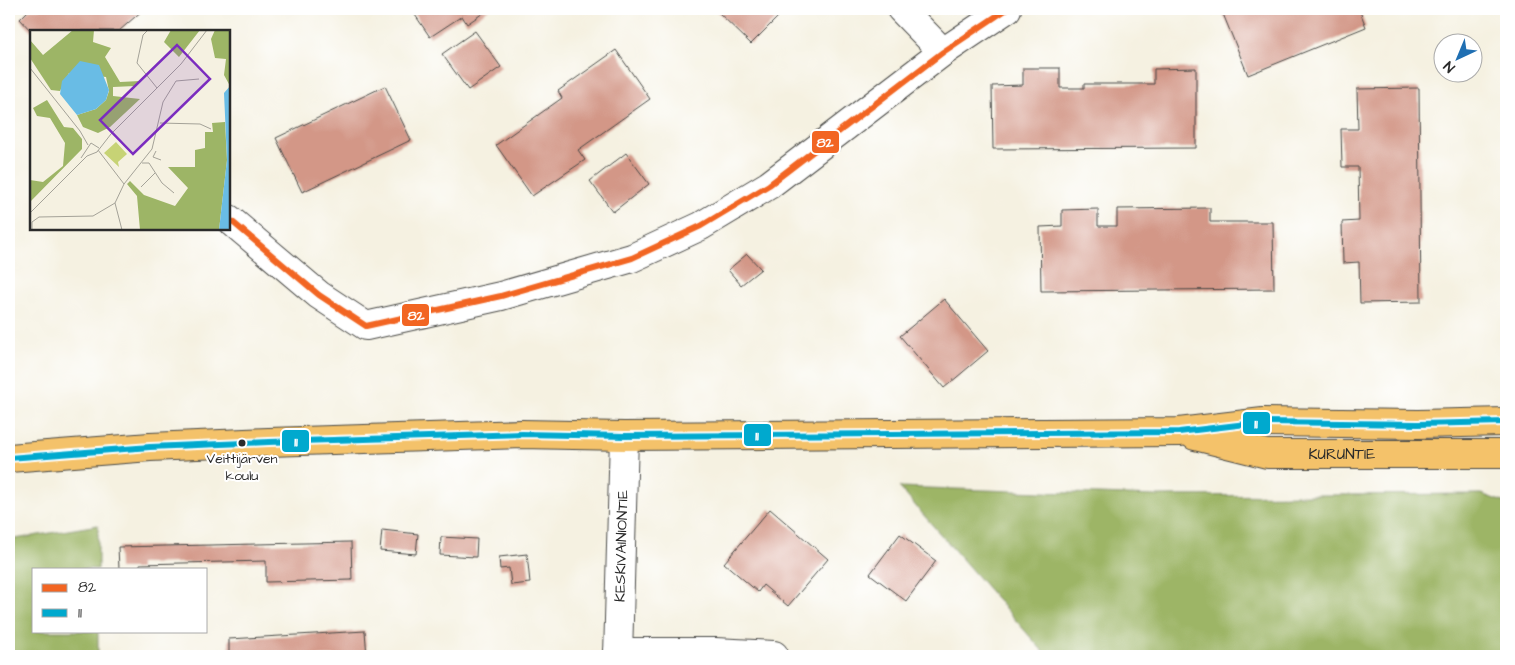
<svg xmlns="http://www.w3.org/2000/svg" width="1515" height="665" font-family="'Architects Daughter',sans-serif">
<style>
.forest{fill:#9db566;stroke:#647048}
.building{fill:#d39787}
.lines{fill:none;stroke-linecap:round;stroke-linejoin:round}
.minor-casing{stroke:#494946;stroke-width:30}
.major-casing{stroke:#494946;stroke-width:30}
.minor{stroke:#fff;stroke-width:28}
.major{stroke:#f4c26a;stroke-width:28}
.bus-1-casing{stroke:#fff;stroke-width:10}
.bus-2-casing{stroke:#fff;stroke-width:10}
.bus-1{stroke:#f26522;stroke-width:6}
.bus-2{stroke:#00a9ce;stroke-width:6}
.bus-dot{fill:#2b2b2b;stroke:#fff;stroke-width:2}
.labels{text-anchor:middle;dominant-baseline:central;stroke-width:4;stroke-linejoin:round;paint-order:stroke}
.bus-label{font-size:14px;fill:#2b2b2b;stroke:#fff}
.street-label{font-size:15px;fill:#2b2b2b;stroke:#fff}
.inset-road{fill:none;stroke:#a4a298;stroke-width:1}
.view{fill:#7b2cbf;fill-opacity:0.15;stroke:#7b2cbf;stroke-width:2.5}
.inset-edge{fill:none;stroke:#2b2b2b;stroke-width:2.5}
.line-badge{stroke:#fff;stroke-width:2}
.badge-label{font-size:14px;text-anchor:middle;font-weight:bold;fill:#fff}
</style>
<rect width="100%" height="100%" fill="#fff"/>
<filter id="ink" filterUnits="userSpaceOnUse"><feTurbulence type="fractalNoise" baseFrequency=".02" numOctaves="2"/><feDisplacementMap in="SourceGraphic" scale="10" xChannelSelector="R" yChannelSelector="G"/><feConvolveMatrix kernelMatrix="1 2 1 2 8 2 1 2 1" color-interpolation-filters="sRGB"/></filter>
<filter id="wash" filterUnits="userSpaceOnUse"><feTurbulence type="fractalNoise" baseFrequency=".0096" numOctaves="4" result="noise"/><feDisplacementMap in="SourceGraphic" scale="20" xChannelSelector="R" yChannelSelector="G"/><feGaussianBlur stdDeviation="1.12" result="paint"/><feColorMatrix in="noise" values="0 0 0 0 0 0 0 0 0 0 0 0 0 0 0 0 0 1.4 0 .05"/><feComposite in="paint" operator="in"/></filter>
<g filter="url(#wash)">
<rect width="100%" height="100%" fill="#f5f1e1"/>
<path class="forest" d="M 899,487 L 1156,496 L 1481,494 L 1506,503 L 1506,656 L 1047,656 Z
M 98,525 L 98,569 L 34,569 L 34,631 L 98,631 L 98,656 L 9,656 L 9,540 Z"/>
<g id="blocks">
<path class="building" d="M 30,9 L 144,9 L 119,31 L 31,31 L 20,19 Z
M 411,9 L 489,9 L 467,24 L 462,16 L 430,37 Z
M 715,9 L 786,9 L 751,44 Z
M 1221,9 L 1359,9 L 1366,27 L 1248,75 Z
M 475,31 L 501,67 L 468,90 L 442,54 Z
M 616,50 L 650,99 L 578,150 L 585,160 L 532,196 L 496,145 L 562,98 L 558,91 Z
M 1023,68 L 1060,68 L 1060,88 L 1084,88 L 1084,84 L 1154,84 L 1154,69 L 1196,68 L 1196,148 L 993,149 L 992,86 L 1023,85 Z
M 385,86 L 411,140 L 302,192 L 276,138 Z
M 1419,88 L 1421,302 L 1360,303 L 1359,262 L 1343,263 L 1342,222 L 1359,221 L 1358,167 L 1342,167 L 1341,129 L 1358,129 L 1357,89 Z
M 626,153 L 649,184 L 613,212 L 590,181 Z
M 1210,208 L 1210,222 L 1273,222 L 1274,289 L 1041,291 L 1040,227 L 1062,226 L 1062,210 L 1098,209 L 1098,226 L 1117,226 L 1117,209 Z
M 747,254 L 761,269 L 741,285 L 728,270 Z
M 944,299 L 988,351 L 944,388 L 900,336 Z
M 770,509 L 828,559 L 788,606 L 763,585 L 758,592 L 724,563 Z
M 382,530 L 418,534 L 416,554 L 380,551 Z
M 900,534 L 936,561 L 906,601 L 870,574 Z
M 441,537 L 477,539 L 476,557 L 440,555 Z
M 351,542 L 352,580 L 266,582 L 266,561 L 140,564 L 140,569 L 119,569 L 118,547 Z
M 527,554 L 530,583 L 511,585 L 509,568 L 500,569 L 499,557 Z
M 365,631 L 367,656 L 229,656 L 229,639 Z"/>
</g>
</g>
<g filter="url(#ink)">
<use href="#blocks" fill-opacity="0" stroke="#494946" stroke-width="1"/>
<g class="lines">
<g class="minor-casing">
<g id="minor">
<path d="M 901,9 L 943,52"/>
<path d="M 229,219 L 319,295 L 366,326 L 501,296 L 632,258 L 701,226 L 769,185 L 943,52 L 1007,9"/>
<path d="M 618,652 L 715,652 L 774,655"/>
<path id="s1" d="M 618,656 L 624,436"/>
</g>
</g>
<g class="major-casing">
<g id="major">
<path id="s2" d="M 1195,436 L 1267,454 L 1506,454"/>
<path d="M 9,458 L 150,447 L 269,442 L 522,434 L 624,436 L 1179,432 L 1263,422 L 1418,424 L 1506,422"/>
</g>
</g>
<use href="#minor" class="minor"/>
<use href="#major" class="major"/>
<g class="bus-1-casing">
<path id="bus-1" d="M 229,219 L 319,295 L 366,326 L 501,296 L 632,258 L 701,226 L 769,185 L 943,52 L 1007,9"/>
</g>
<g class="bus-2-casing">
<path id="bus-2" d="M 9,458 L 150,447 L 269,442 L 522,434 L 624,436 L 1179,432 L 1263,422 L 1418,424 L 1506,422"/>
</g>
<use href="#bus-1" class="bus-1"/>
<use href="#bus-2" class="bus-2"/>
</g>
</g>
<circle class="bus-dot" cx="242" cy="443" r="4.5"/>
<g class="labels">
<g class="bus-label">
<text x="242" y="459">Veittijärven<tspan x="242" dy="17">koulu</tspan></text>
</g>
<g class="street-label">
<text stroke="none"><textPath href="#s2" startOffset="149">KURUNTIE</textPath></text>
<text stroke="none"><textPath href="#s1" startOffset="110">KESKIVAINIONTIE</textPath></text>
</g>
</g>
<g transform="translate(30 30)">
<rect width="200" height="200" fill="#f5f1e1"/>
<path d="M 86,112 L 97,124 L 88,132 L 89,137 L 74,123 Z" fill="#c7d375"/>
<path d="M 43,0 L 64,0 L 63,12 L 81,18 L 75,27 L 90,52 L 110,51 L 105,56 L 83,57 L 83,66 L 110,69 L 80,97 L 68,103 L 53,97 L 47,85 L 66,79 L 76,70 L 79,61 L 76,47 L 39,43 L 30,61 L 21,60 L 0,28 L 0,10 L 13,25 ZM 141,0 L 170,0 L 149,27 L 134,12 ZM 185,0 L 200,0 L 200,56 L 194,45 L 196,29 L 185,28 L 181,9 ZM 17,70 L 34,97 L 43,98 L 52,109 L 52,119 L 0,172 L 0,150 L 13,152 L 33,136 L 35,113 L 20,88 L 7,86 L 3,78 ZM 195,92 L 197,130 L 189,200 L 110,200 L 107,166 L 97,154 L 100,151 L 114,165 L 145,176 L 158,158 L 138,137 L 165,137 L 165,120 L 175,118 L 175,102 L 183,102 L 182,93 Z" fill="#9db566"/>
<path d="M 50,31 L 69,35 L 79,60 L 76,70 L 66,79 L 47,85 L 30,64 L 32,51 ZM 200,56 L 200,200 L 189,200 L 197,130 L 194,63 Z" fill="#69bce5"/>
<path class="inset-road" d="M 118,0 L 113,5 L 107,33 L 127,58M 0,38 L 50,101 L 58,115M 130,93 L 170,94 L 181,99M 0,105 L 0,125M 68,120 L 94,154M 126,121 L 123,127 L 131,130M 51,128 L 61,113 L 69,118M 112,133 L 119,133 L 132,153 L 144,163M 111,157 L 125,143M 85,173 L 92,200M 0,183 L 57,126 L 67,122 L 81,104 L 151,34 L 177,0M 2,200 L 2,192 L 9,187 L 63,186 L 85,173 L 94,154 L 122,119 L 133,72 L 146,51 L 169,49"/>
<path class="view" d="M 147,15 L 180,49 L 103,124 L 70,90 Z"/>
<rect width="200" height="200" class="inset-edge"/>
</g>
<g class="line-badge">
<rect x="811" y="130" width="29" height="24" rx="5" fill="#f26522"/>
<rect x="401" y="303" width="29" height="24" rx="5" fill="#f26522"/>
<rect x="1242" y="411" width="29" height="24" rx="5" fill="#00a9ce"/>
<rect x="743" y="423" width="29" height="24" rx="5" fill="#00a9ce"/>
<rect x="281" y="429" width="29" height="24" rx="5" fill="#00a9ce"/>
</g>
<g class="badge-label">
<text x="825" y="147">82</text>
<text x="416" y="320">82</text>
<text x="1256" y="428">11</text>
<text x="757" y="440">11</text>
<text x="296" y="446">11</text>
</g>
<rect width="1515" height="665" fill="none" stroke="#fff" stroke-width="30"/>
<rect x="32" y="568" width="175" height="65" fill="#ffffff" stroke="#aaaaaa"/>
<rect x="42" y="584" width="25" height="8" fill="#f26522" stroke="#aaaaaa"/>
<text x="78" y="592" font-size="15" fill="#2b2b2b">82</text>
<rect x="42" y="609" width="25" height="8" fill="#00a9ce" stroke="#aaaaaa"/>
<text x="78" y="618" font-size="15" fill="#2b2b2b">11</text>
<g transform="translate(1458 58) rotate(224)"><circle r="24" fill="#ffffff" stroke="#aaaaaa"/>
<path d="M0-4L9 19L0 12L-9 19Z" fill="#1f6fb2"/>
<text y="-8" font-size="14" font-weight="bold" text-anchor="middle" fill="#2b2b2b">N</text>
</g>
</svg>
